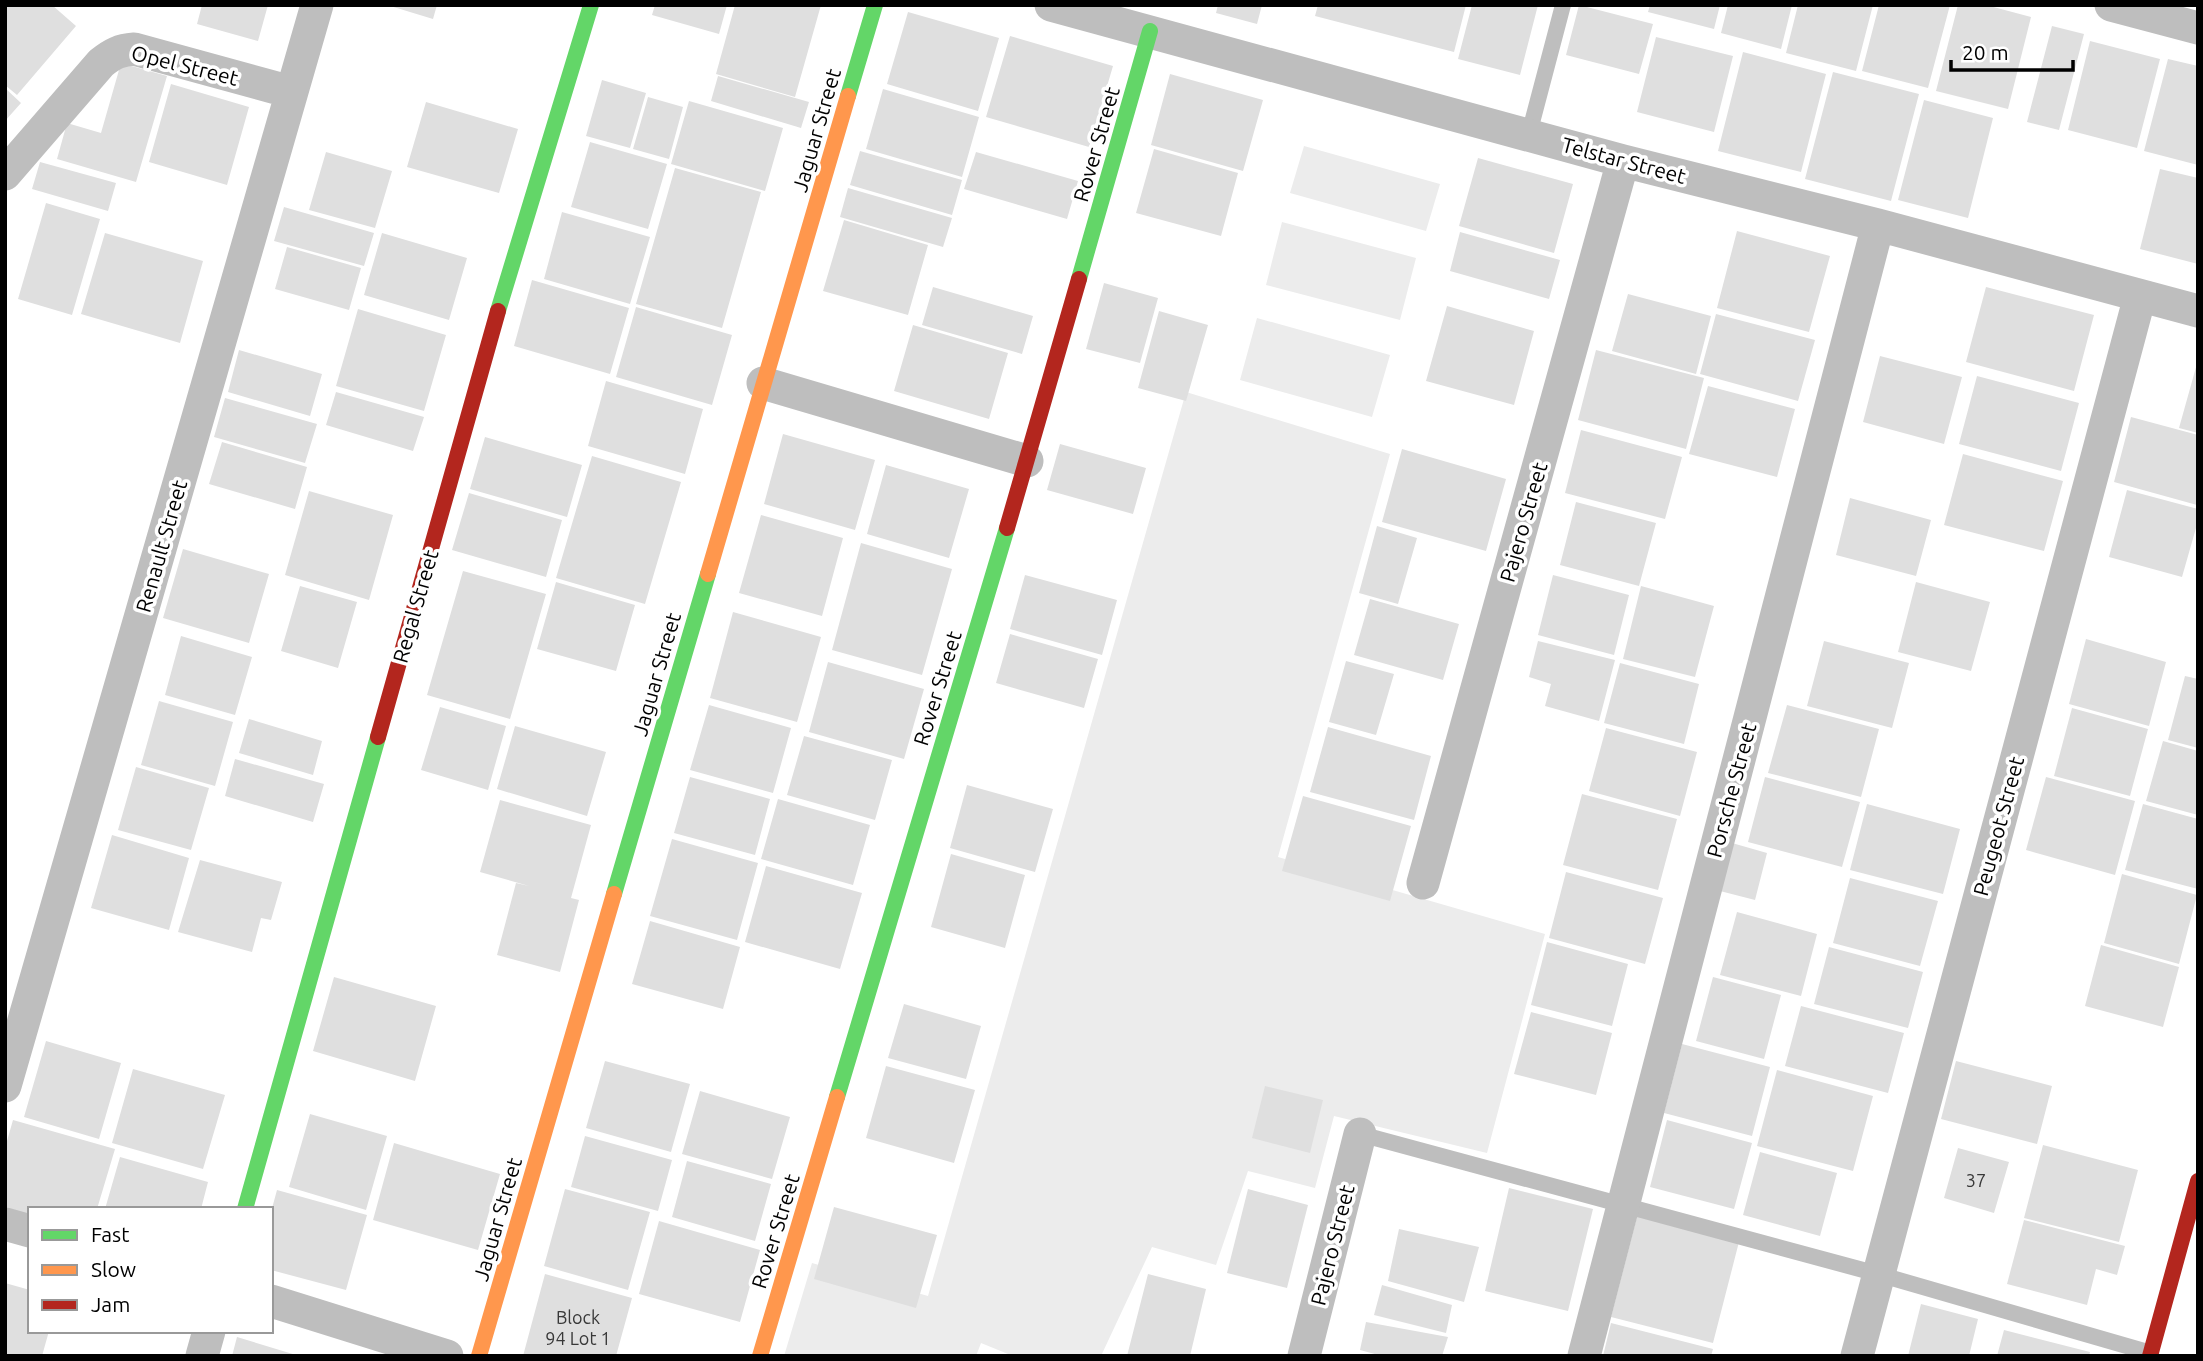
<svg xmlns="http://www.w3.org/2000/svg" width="2203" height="1361" font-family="Ubuntu,sans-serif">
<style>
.green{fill:#ececec}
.building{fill:#dfdfdf}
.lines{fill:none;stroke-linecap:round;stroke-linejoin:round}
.lane{stroke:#bebebe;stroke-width:16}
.street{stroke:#bebebe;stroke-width:33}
.fast{stroke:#63d668;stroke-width:16}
.slow{stroke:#ff974d;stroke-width:16}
.jam{stroke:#b3261e;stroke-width:16}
.labels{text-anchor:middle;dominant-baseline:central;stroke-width:7;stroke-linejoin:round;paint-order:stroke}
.number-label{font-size:18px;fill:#383838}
.street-label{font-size:21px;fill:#000;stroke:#fff}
</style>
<rect width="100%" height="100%" fill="#fff"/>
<path class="green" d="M 1304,146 L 1440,184 L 1426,231 L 1290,193 Z
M 1282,222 L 1416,258 L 1400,320 L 1266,285 Z
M 1257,318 L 1390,355 L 1372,417 L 1240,380 Z
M 1186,392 L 1390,454 L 1278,857 L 1545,934 L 1487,1153 L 1334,1116 L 1315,1188 L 1248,1171 L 1216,1265 L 1152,1247 L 1101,1356 L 1013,1356 L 981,1343 L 976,1356 L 784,1356 L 812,1263 L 928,1296 Z"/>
<path class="building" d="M 5,5 L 52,5 L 76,26 L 17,95 L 5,85 Z
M 202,5 L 268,5 L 258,41 L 197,24 Z
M 387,5 L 437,5 L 433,19 Z
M 655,5 L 727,5 L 719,34 L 652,15 Z
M 735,5 L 821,5 L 795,97 L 716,74 Z
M 1218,5 L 1262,5 L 1257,24 L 1216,13 Z
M 1318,5 L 1466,5 L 1454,52 L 1315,16 Z
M 1472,5 L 1538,5 L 1520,75 L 1458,59 Z
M 1579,5 L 1653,24 L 1639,74 L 1566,55 Z
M 1650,5 L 1720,5 L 1714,29 L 1648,12 Z
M 1728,5 L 1792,5 L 1781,49 L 1721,33 Z
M 1798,5 L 1873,5 L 1856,71 L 1786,53 Z
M 1879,5 L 1950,5 L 1928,88 L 1862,71 Z
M 1958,5 L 1986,5 L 2031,17 L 2008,109 L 1936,91 Z
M 908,12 L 999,38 L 978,111 L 887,84 Z
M 2052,26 L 2084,34 L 2059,130 L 2027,122 Z
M 1010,36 L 1113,66 L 1089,147 L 986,117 Z
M 1656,37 L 1733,56 L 1714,132 L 1637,112 Z
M 2090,41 L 2160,59 L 2137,148 L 2068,130 Z
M 1743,52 L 1826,74 L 1801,172 L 1718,151 Z
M 2168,59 L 2198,66 L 2198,165 L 2144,151 Z
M 121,63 L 167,76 L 136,182 L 57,159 L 67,123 L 101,133 Z
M 1833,72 L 1919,94 L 1891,201 L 1805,179 Z
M 1170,74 L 1263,100 L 1243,171 L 1151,145 Z
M 718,76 L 809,102 L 801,128 L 711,101 Z
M 602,80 L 646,93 L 630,148 L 586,136 Z
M 171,84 L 249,107 L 227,185 L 149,162 Z
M 5,88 L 21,103 L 5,121 Z
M 883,89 L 979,117 L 962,177 L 866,149 Z
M 648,97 L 683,107 L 669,159 L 633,149 Z
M 1924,100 L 1993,118 L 1968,218 L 1898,200 Z
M 689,101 L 783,128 L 765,191 L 671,164 Z
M 426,102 L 518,129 L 499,193 L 407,167 Z
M 590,142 L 667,164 L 648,229 L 571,207 Z
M 1154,149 L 1238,173 L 1221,236 L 1136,213 Z
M 860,151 L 962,180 L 952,215 L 850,185 Z
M 326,152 L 392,171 L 375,228 L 309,210 Z
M 976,152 L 1078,181 L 1067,219 L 964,189 Z
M 1478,158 L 1573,184 L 1554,253 L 1459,226 Z
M 40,162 L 116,183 L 108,211 L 32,189 Z
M 675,168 L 761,192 L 722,328 L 636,304 Z
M 2160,169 L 2198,178 L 2198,264 L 2140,249 Z
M 848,188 L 952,218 L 943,247 L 840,217 Z
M 46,203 L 100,219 L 72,315 L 18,299 Z
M 284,207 L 374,233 L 364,266 L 274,241 Z
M 562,212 L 650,237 L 630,304 L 544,279 Z
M 844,220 L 928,245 L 908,315 L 823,291 Z
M 1737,231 L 1830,256 L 1809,332 L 1717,308 Z
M 1460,232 L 1560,260 L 1549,299 L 1450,271 Z
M 105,233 L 203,261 L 180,343 L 81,314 Z
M 382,233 L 467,258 L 449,320 L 364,295 Z
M 287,247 L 361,268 L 349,310 L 275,289 Z
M 532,280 L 629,308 L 610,374 L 514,346 Z
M 1104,283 L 1158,298 L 1140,363 L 1086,349 Z
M 933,287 L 1033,316 L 1022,354 L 922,325 Z
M 1986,287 L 2094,315 L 2074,391 L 1966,362 Z
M 1628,294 L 1711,316 L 1696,374 L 1612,351 Z
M 1447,306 L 1534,331 L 1514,405 L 1426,381 Z
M 636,307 L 732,335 L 712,405 L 616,377 Z
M 358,309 L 446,335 L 424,411 L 336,386 Z
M 1159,311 L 1208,325 L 1186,401 L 1138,388 Z
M 1716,314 L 1815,340 L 1798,401 L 1700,374 Z
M 913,325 L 1008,353 L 989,419 L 894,391 Z
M 239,350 L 322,374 L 310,416 L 228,392 Z
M 1596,350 L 1704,378 L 1686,449 L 1578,420 Z
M 1880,356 L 1962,377 L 1944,444 L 1863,422 Z
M 2198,360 L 2198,433 L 2179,428 Z
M 1977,376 L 2079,403 L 2061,471 L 1959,444 Z
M 606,381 L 703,409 L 685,474 L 588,446 Z
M 1708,386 L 1795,409 L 1777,477 L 1689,454 Z
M 336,392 L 424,417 L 413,451 L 326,425 Z
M 225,398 L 317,424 L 305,463 L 214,437 Z
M 2131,417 L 2198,435 L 2197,505 L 2114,482 Z
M 1581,430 L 1682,457 L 1665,519 L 1565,493 Z
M 783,434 L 875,460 L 855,530 L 764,504 Z
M 485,437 L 582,465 L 567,517 L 470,489 Z
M 222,442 L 307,467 L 295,509 L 209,484 Z
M 1060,444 L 1146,468 L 1133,514 L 1047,490 Z
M 1402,449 L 1506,479 L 1486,551 L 1382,522 Z
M 1963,454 L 2063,481 L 2044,551 L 1944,525 Z
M 592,456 L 681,482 L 645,604 L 556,578 Z
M 886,465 L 969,489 L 949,558 L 867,534 Z
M 2127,490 L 2198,509 L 2198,521 L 2182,577 L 2109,557 Z
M 309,491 L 393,515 L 369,600 L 285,575 Z
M 469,493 L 562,520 L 546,577 L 452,550 Z
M 1850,498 L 1931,520 L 1916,576 L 1836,555 Z
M 1576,502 L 1656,523 L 1639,586 L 1560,565 Z
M 761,515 L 843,538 L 822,616 L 739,593 Z
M 1377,526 L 1417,538 L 1398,604 L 1359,593 Z
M 861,543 L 952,569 L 922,675 L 832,650 Z
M 183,549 L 269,574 L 249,643 L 163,618 Z
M 463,571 L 546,594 L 510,719 L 427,695 Z
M 1025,575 L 1117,600 L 1102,655 L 1010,629 Z
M 1553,575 L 1629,595 L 1614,655 L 1538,635 Z
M 556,582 L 635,605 L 616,671 L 537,649 Z
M 1916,582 L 1990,602 L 1971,671 L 1898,652 Z
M 300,586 L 357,602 L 338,668 L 281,651 Z
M 1641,586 L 1714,606 L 1695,677 L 1623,659 Z
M 1370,599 L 1459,624 L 1443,680 L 1354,655 Z
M 733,612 L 821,637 L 797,722 L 710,698 Z
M 1010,634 L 1098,659 L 1084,708 L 996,683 Z
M 181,636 L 252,657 L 235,715 L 165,695 Z
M 2086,639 L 2166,662 L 2149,726 L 2069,704 Z
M 1538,641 L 1615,660 L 1599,721 L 1545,706 L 1551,684 L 1529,677 Z
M 1824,641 L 1909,663 L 1892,728 L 1807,706 Z
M 1346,661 L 1394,674 L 1376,735 L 1329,722 Z
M 828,662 L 924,689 L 904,759 L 809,732 Z
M 1620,663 L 1699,684 L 1684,744 L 1604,723 Z
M 2185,676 L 2198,679 L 2198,748 L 2168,740 Z
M 159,701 L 233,722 L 215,786 L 141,765 Z
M 709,705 L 791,728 L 773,793 L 690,770 Z
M 1787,705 L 1879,729 L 1861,797 L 1768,773 Z
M 440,707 L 506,726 L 488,790 L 421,770 Z
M 2072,708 L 2148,729 L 2130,796 L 2054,776 Z
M 249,719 L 322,741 L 313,775 L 239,753 Z
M 515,726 L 606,752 L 587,816 L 497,789 Z
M 1328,727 L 1431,756 L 1414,820 L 1310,792 Z
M 1606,728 L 1697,752 L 1680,816 L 1589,791 Z
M 804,736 L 892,760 L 875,820 L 787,795 Z
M 2163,741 L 2198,751 L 2198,815 L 2146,801 Z
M 235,759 L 324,784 L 313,822 L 225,796 Z
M 136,767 L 209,788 L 191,850 L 118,830 Z
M 690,777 L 770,799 L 755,855 L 674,833 Z
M 1765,777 L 1860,802 L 1842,867 L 1748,842 Z
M 2046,777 L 2135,801 L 2115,875 L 2026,850 Z
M 967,785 L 1053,809 L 1035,872 L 950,848 Z
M 1582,794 L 1677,819 L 1658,890 L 1563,865 Z
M 1303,796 L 1411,826 L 1390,901 L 1282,871 Z
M 778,799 L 870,825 L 853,885 L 761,859 Z
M 500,800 L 591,825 L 571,898 L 579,900 L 560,972 L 497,955 L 516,883 L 529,886 L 480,872 Z
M 1867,804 L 1960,829 L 1943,894 L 1850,870 Z
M 2143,804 L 2198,819 L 2198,889 L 2125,870 Z
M 112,835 L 189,858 L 169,930 L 91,908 Z
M 672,839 L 758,863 L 737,940 L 650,916 Z
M 1732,843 L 1767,853 L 1755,900 L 1720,891 Z
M 951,854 L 1025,875 L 1005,948 L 931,927 Z
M 200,860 L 282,882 L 271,920 L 261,918 L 252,952 L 178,932 Z
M 766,866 L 862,893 L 840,969 L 745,942 Z
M 1566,872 L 1663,898 L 1645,964 L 1549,938 Z
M 2122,874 L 2197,895 L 2179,964 L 2104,943 Z
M 1850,878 L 1938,901 L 1920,966 L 1833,943 Z
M 1737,912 L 1817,934 L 1801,996 L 1720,975 Z
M 650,921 L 740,947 L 723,1009 L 632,984 Z
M 1547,942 L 1628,964 L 1612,1026 L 1531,1005 Z
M 2101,945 L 2179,967 L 2163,1027 L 2085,1006 Z
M 1829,947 L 1923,972 L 1908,1028 L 1814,1004 Z
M 334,977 L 436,1006 L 415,1081 L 313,1051 Z
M 1713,977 L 1781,995 L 1764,1059 L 1696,1041 Z
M 904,1004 L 981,1026 L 966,1079 L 888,1058 Z
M 1801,1006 L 1904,1033 L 1888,1093 L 1785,1066 Z
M 1531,1012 L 1612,1033 L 1596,1095 L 1514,1074 Z
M 46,1041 L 121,1063 L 99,1139 L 24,1117 Z
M 1682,1044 L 1770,1067 L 1752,1136 L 1664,1113 Z
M 605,1061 L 690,1084 L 671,1152 L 586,1128 Z
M 1956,1061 L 2052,1086 L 2037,1144 L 1941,1119 Z
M 886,1066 L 975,1090 L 954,1163 L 866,1138 Z
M 133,1069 L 225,1095 L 203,1169 L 112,1143 Z
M 1777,1070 L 1873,1096 L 1853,1171 L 1757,1146 Z
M 1265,1086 L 1323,1100 L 1310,1153 L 1252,1138 Z
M 700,1091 L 790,1117 L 772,1179 L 682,1154 Z
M 310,1114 L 387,1136 L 366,1210 L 289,1187 Z
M 13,1120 L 115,1149 L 97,1209 L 30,1209 L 30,1222 L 5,1215 L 5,1148 Z
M 1667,1120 L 1752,1143 L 1734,1209 L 1650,1187 Z
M 585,1136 L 672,1160 L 658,1211 L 571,1187 Z
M 394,1143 L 500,1174 L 478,1250 L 373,1220 Z
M 2043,1145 L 2138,1170 L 2119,1242 L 2024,1218 Z
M 1958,1148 L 2009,1162 L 1994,1213 L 1944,1198 Z
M 1760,1152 L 1837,1173 L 1820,1236 L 1743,1215 Z
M 120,1157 L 208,1182 L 201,1209 L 105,1209 Z
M 687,1161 L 771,1184 L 755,1241 L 672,1217 Z
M 1509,1188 L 1593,1209 L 1568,1311 L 1485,1291 Z
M 565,1189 L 650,1212 L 628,1290 L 544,1266 Z
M 1248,1189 L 1308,1205 L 1287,1288 L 1227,1273 Z
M 277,1190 L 367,1215 L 346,1290 L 271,1270 L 271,1212 Z
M 834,1207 L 937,1235 L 916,1308 L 814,1279 Z
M 1638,1213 L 1740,1238 L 1713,1343 L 1611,1317 Z
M 2024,1220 L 2125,1246 L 2117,1275 L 2096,1269 L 2087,1305 L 2007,1284 Z
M 659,1221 L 760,1250 L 740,1322 L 639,1294 Z
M 1399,1229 L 1479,1247 L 1464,1302 L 1388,1281 Z
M 545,1274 L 632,1298 L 616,1356 L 523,1356 Z
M 1148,1274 L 1206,1289 L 1190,1356 L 1127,1356 Z
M 5,1283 L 30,1290 L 30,1331 L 49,1331 L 42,1356 L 5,1356 Z
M 1382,1285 L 1452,1305 L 1446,1333 L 1374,1315 Z
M 1921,1304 L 1978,1319 L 1969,1356 L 1908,1356 Z
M 1366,1322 L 1448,1337 L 1442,1356 L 1382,1356 L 1360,1350 Z
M 1611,1323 L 1713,1349 L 1711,1356 L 1603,1356 Z
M 2004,1330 L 2090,1352 L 2089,1356 L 1997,1356 Z
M 237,1337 L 296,1355 L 296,1356 L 232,1356 Z"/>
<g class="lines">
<path class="lane" d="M 1529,134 L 1563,5
M 1360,1134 L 1878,1274 L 2151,1353"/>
<path class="street" d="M 1051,5 L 1623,161 L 1878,225 L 2198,311
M 2111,5 L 2198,28
M 5,174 L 101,63 C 112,54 120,50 134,49 L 291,92
M 763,383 L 1027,461
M 1423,883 L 1623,161
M 5,1086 L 317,5
M 5,1224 L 30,1231
M 271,1301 L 447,1356
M 202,1356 L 209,1331
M 1304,1356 L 1360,1134
M 1584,1356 L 1878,225
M 1857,1356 L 2140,296"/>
<path class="fast" d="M 848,96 L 875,5
M 1079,279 L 1150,31
M 498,311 L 591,5
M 614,894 L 708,574
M 837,1097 L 1007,528
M 245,1209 L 378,737"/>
<path class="slow" d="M 708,574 L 848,96
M 479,1356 L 614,894
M 760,1356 L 837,1097"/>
<path class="jam" d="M 1007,528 L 1079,279
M 378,737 L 498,311
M 2150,1356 L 2198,1181"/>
</g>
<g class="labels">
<g class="number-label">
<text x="1976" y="1180">37</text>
<text x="578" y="1317">Block<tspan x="578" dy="21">94 Lot 1</tspan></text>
</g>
<g class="street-label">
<text transform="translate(185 65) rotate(14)">Opel Street</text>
<text transform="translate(816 130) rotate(-74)">Jaguar Street</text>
<text transform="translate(1096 144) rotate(-74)">Rover Street</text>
<text transform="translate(1624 160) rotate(15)">Telstar Street</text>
<text transform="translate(1523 522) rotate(-74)">Pajero Street</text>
<text transform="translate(161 546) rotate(-74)">Renault Street</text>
<text transform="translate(415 606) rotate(-74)">Regal Street</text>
<text transform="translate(656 674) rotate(-74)">Jaguar Street</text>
<text transform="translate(937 688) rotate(-73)">Rover Street</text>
<text transform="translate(1731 790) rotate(-75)">Porsche Street</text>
<text transform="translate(1998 826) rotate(-75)">Peugeot Street</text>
<text transform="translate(497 1219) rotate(-74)">Jaguar Street</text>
<text transform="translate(775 1231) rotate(-73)">Rover Street</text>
<text transform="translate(1332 1245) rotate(-76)">Pajero Street</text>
</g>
</g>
<rect width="2203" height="1361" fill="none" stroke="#000000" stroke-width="14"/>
<rect x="28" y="1207" width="245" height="126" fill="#ffffff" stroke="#999999" stroke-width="2"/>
<rect x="42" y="1230" width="35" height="10" fill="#63d668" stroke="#999999" stroke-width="2"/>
<text x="91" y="1242" font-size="21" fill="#000000">Fast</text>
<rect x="42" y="1265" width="35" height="10" fill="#ff974d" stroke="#999999" stroke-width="2"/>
<text x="91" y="1277" font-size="21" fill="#000000">Slow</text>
<rect x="42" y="1300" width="35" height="10" fill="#b3261e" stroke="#999999" stroke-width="2"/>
<text x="91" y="1312" font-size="21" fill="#000000">Jam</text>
<path d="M1951 60v10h122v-10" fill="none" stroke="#000000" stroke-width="3.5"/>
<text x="1962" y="60" font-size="21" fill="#000000" stroke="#ffffff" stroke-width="5" paint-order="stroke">20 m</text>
</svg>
